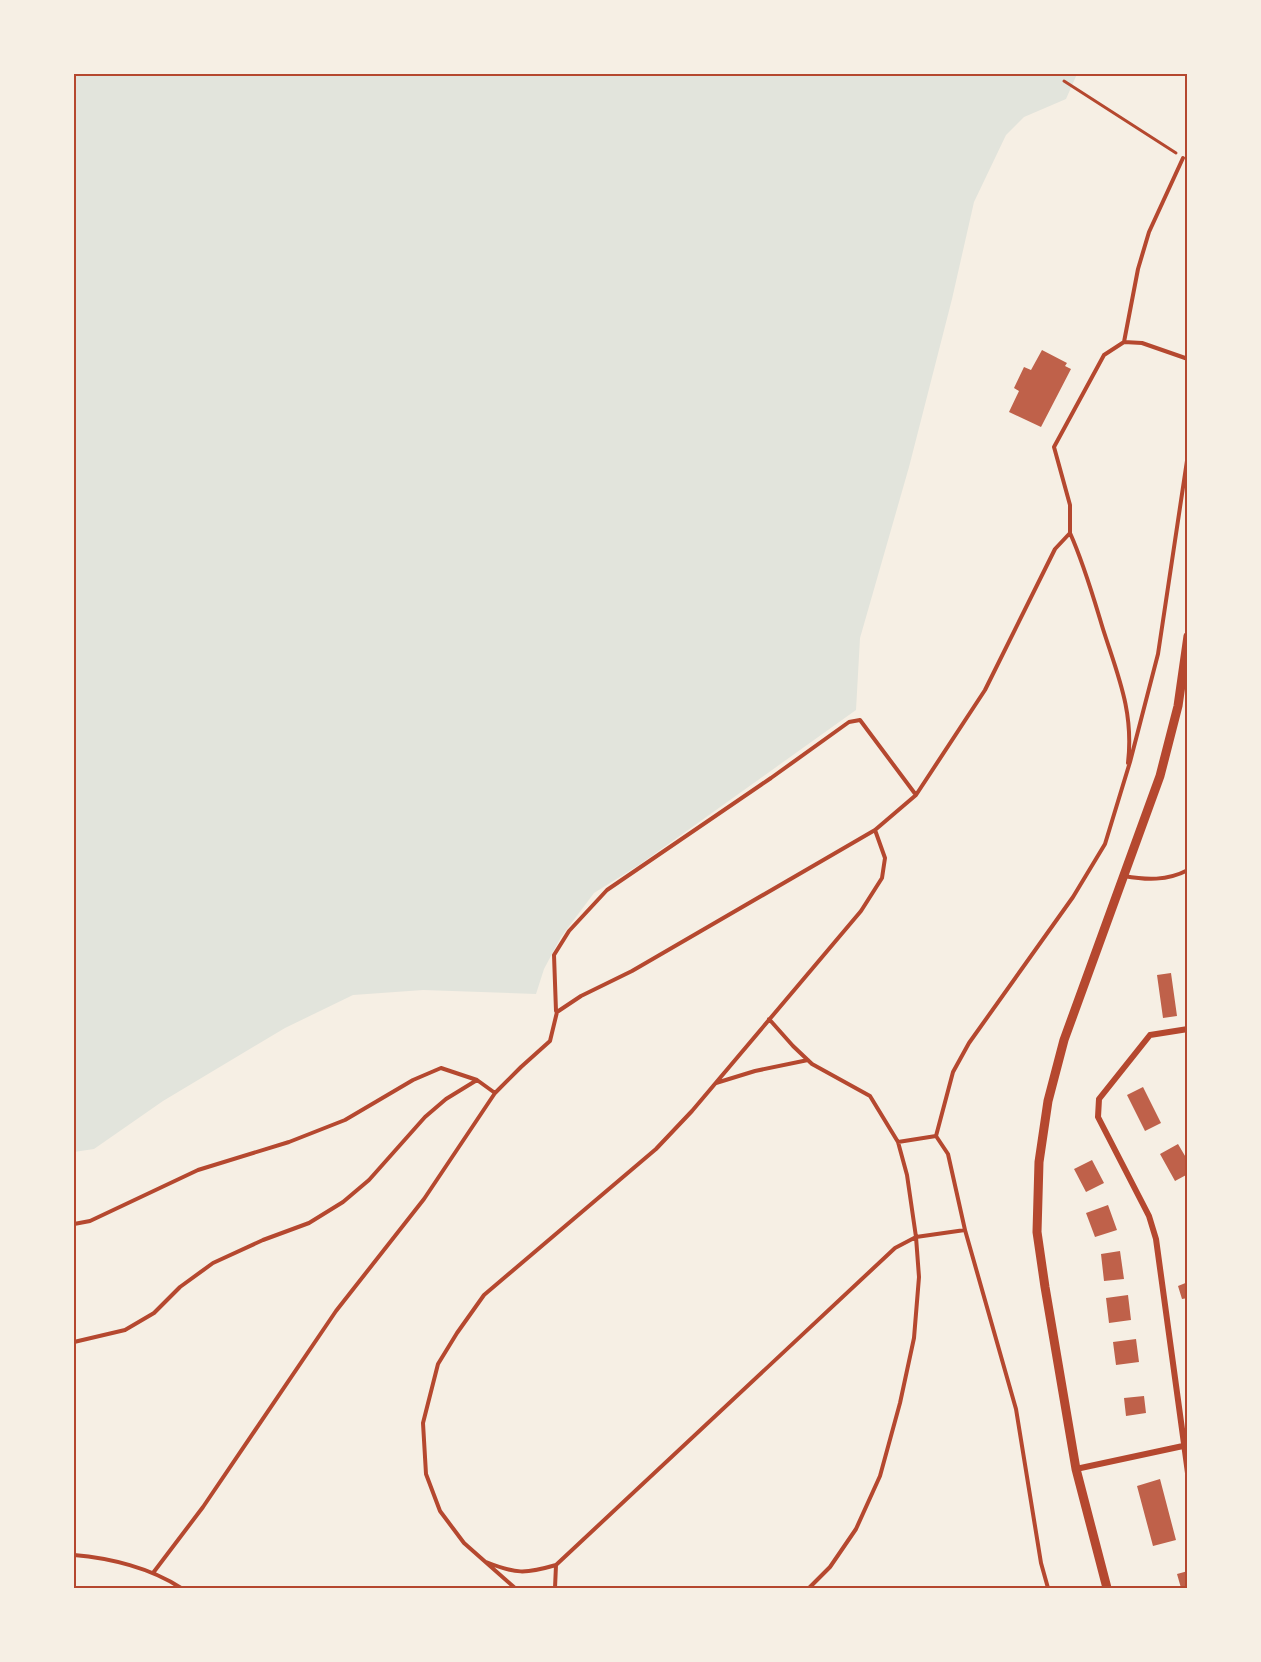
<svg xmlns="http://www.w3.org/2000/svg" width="1261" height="1662" font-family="Poppins,sans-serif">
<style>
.green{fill:#e2e4dc}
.building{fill:#bf614a}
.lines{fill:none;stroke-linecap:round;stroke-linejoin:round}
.path{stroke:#b5482f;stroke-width:3}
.service{stroke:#b5482f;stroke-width:4}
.minor{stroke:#b5482f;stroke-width:6}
.tertiary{stroke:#b5482f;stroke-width:9}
.neatline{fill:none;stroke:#b5482f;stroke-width:2}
</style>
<rect width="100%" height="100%" fill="#f6efe4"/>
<path class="green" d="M 74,74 L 1077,74 L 1066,99 L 1024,117 L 1006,135 L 974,202 L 952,299 L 909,467 L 860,638 L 856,710 L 639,865 L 594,893 L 561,937 L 544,969 L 536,994 L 423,990 L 353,995 L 285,1028 L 163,1101 L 94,1149 L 74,1152 Z"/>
<path class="building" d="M 1042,350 L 1067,363 L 1065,366 L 1071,369 L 1041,427 L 1009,412 L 1019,391 L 1014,388 L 1024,367 L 1031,370 Z
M 1171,973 L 1177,1016 L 1163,1018 L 1157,975 Z
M 1143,1087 L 1161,1123 L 1145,1131 L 1127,1095 Z
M 1178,1144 L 1188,1161 L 1188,1174 L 1175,1181 L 1160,1154 Z
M 1092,1160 L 1104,1183 L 1086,1192 L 1074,1169 Z
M 1108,1205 L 1117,1230 L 1095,1237 L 1086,1213 Z
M 1120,1251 L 1124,1279 L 1104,1281 L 1101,1254 Z
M 1188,1282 L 1188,1298 L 1182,1299 L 1178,1286 Z
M 1128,1295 L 1131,1320 L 1109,1323 L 1106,1298 Z
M 1136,1339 L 1139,1362 L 1116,1365 L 1113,1342 Z
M 1144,1396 L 1146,1413 L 1126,1416 L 1124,1398 Z
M 1160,1479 L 1176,1540 L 1153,1546 L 1137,1486 Z
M 1188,1571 L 1188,1588 L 1181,1588 L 1177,1574 Z"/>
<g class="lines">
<path class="path" d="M 1064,81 L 1176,153"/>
<path class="service" d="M 1124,342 L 1138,269 L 1149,232 L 1183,158
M 1070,533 C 1084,564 1093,596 1103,629 C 1118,676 1134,712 1128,763
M 1124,876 C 1146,880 1167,881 1188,870
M 556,1011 L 554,955 L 569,931 L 607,890 L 771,778 L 849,722 L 860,720 L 916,795
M 769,1019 L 793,1046 L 812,1064 L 870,1096 L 898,1142 L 907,1175 L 916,1237 L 919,1277 L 914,1338 L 900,1403 L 880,1476 L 856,1529 L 830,1567 L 809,1588
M 716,1083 L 755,1071 L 808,1060
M 898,1142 L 936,1136
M 74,1224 L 90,1221 L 198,1170 L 289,1142 L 345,1120 L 413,1080 L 441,1068 L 477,1080 L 495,1093
M 965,1230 L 1016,1409 L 1041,1563 L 1048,1588
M 74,1342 L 125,1330 L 154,1313 L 180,1287 L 213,1263 L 263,1240 L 309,1223 L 343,1202 L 369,1180 L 425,1117 L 446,1099 L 477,1080
M 74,1555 C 110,1558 151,1568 181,1588
M 486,1562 C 516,1574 525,1574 556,1565 L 895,1248 L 916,1237 L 965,1230 L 948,1154 L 936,1136 L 953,1072 L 969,1043 L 1073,897 L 1105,844 L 1130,762 L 1158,654 L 1188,454
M 153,1573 L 203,1507 L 336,1311 L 424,1199 L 495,1093 L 521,1067 L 550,1041 L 557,1012 L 581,996 L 632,971 L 875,830 L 916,795 L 985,690 L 1055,549 L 1070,533 L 1070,505 L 1054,447 L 1104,355 L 1124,342 L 1142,343 L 1188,359
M 515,1588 L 464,1543 L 440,1511 L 426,1474 L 423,1423 L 438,1364 L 457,1333 L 484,1295 L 656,1149 L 692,1111 L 861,911 L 882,878 L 885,858 L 875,830
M 555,1588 L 556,1565"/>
<path class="minor" d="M 1188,1029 L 1150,1035 L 1099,1099 L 1098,1117 L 1149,1216 L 1156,1239 L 1188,1473
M 1076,1469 L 1183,1446"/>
<path class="tertiary" d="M 1107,1588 L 1076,1469 L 1045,1287 L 1037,1232 L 1039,1162 L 1048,1101 L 1064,1040 L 1160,776 L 1178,706 L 1188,636"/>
</g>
<rect width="1261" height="1662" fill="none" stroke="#f6efe4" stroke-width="150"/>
<rect x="75" y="75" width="1111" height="1512" class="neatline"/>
</svg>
